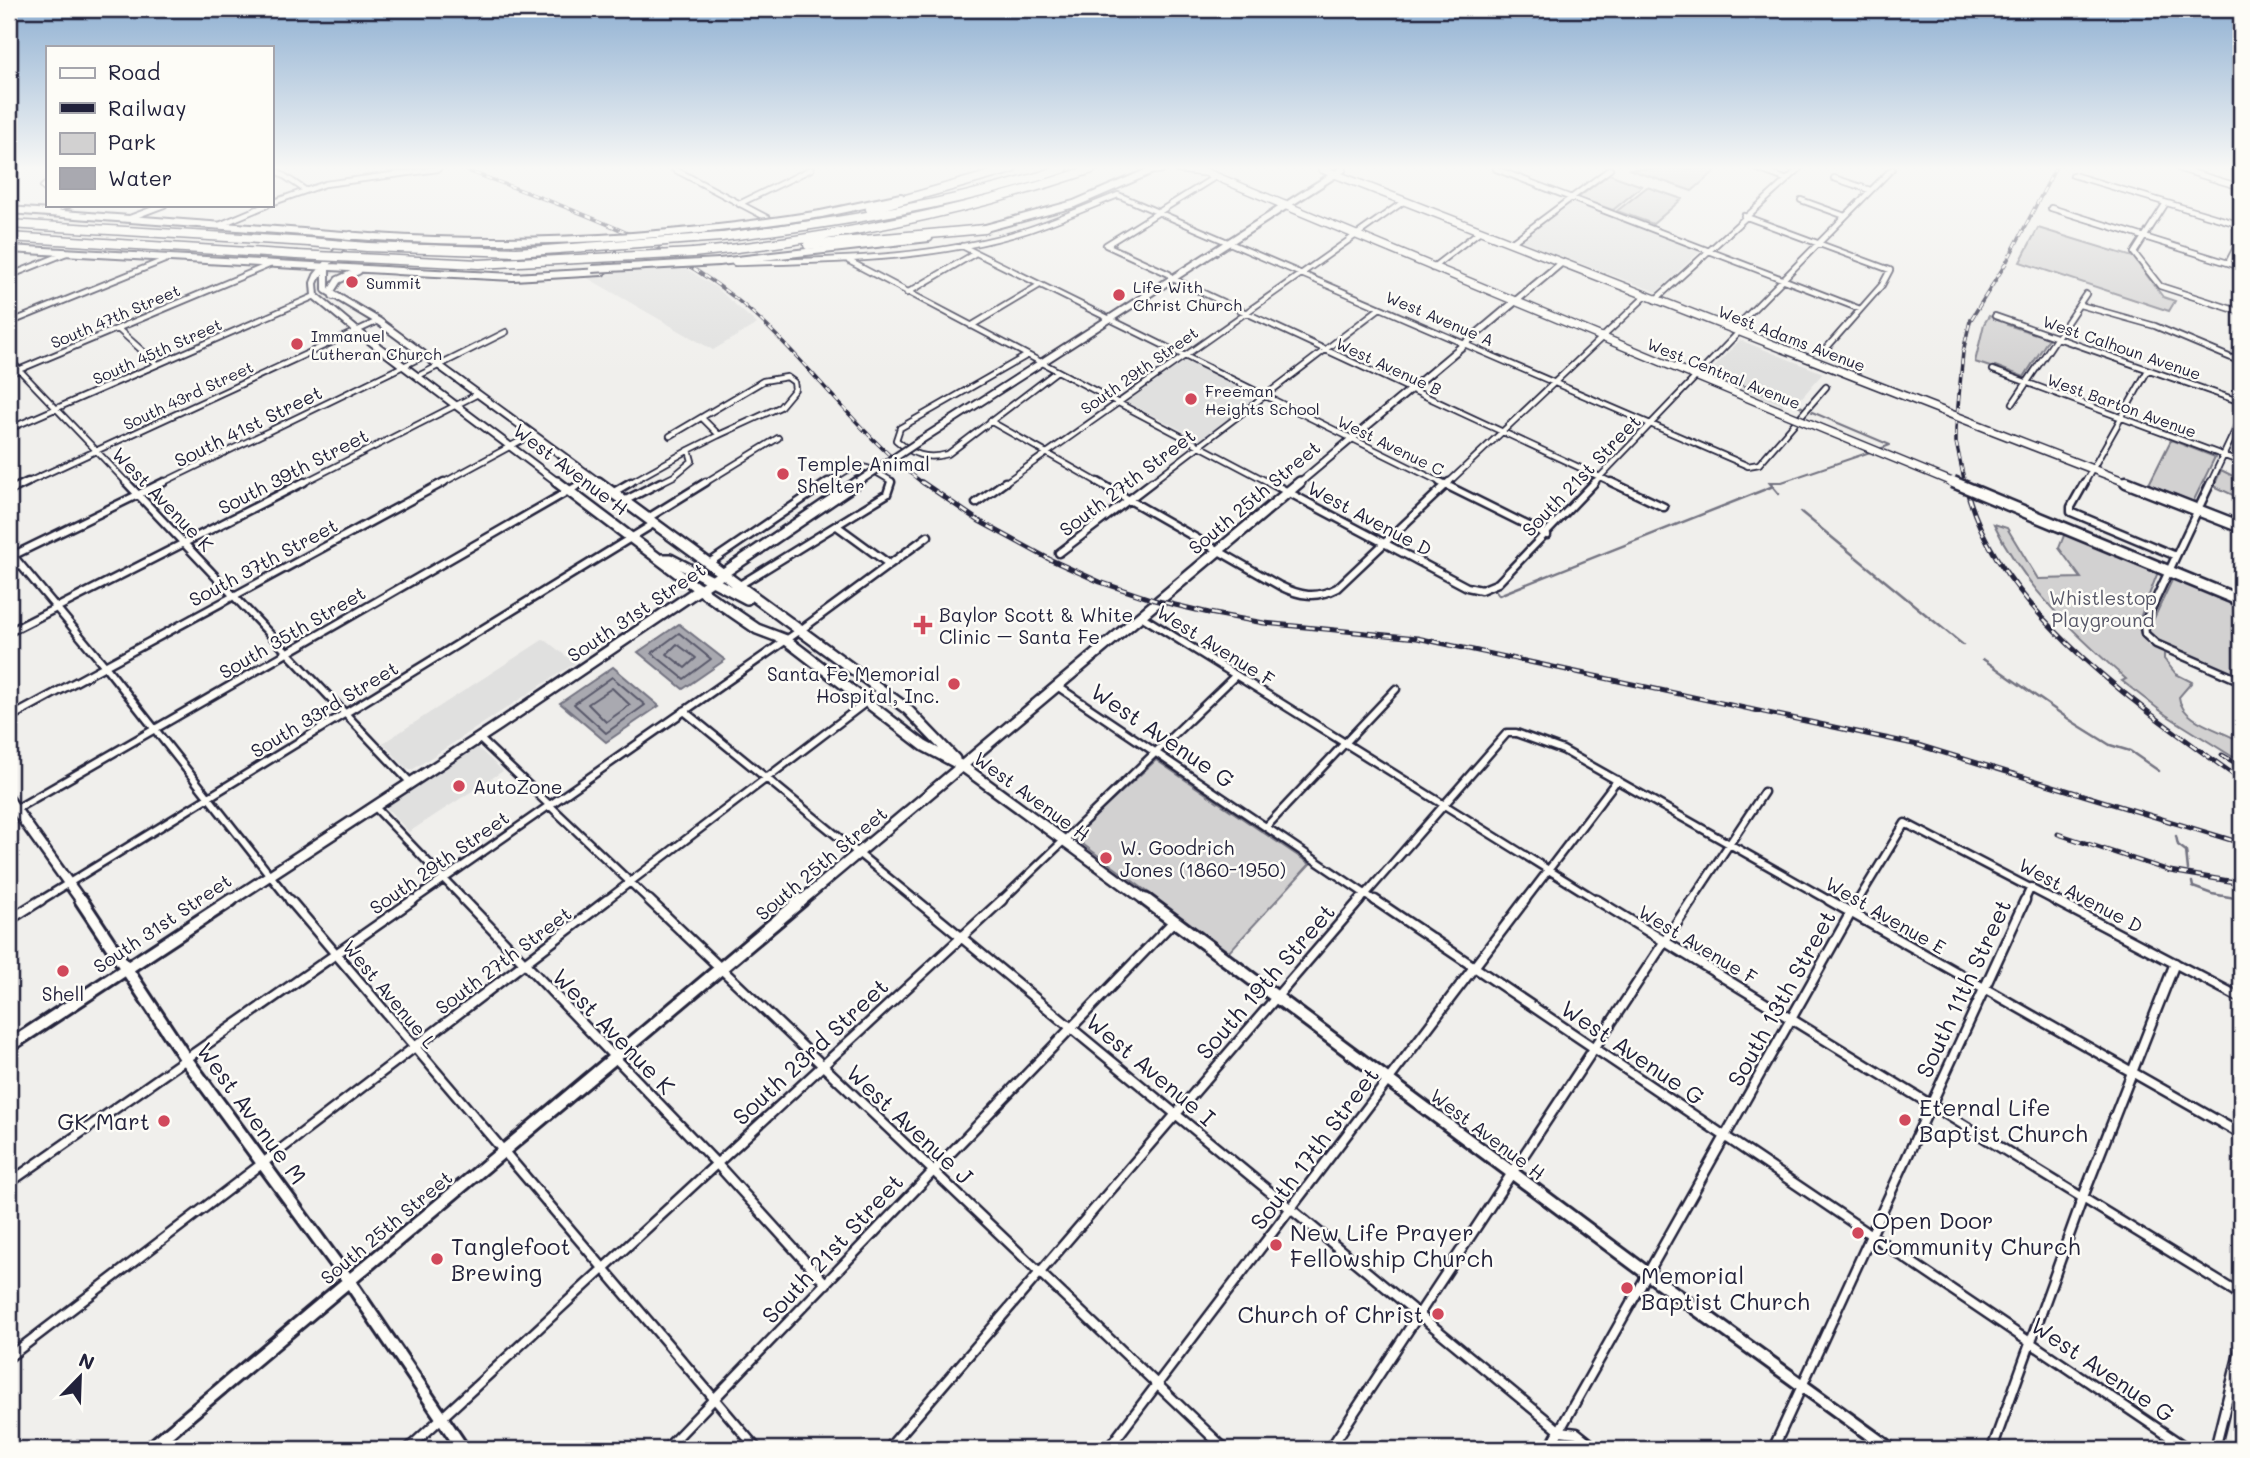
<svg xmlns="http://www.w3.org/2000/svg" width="2250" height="1458" font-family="Mali,sans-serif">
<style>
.built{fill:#e0e0df}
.green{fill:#d2d1d1;stroke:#7a7a86;stroke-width:2}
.water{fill:#a9a9b0;stroke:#737381;stroke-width:2}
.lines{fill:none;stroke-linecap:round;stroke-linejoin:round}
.shore{stroke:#58586a;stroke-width:2}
.stream-far1{stroke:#737381;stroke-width:2}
.stream{stroke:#737381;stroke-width:2.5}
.street-far2-casing{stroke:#22223b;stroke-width:8}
.street-far1-casing{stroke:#22223b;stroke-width:11}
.street-casing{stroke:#22223b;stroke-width:13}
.secondary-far2-casing{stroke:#22223b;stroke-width:10}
.secondary-far1-casing{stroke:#22223b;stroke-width:14}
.secondary-casing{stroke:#22223b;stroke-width:17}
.primary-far1-casing{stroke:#22223b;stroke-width:10}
.primary-casing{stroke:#22223b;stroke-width:15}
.highway-casing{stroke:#22223b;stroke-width:11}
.street-far2{stroke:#fdfcf7;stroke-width:4.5}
.street-far1{stroke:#fdfcf7;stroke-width:6}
.street{stroke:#fdfcf7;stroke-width:8}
.secondary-far2{stroke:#fdfcf7;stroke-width:6}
.secondary-far1{stroke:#fdfcf7;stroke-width:9}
.secondary{stroke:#fdfcf7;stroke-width:11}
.primary-far1{stroke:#fdfcf7;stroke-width:7}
.primary{stroke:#fdfcf7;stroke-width:10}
.highway{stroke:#fdfcf7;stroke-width:8}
.rail-far1-casing{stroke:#22223b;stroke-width:3.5}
.rail-casing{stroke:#22223b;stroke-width:5}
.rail-far1{stroke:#fdfcf7;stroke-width:2;stroke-dasharray:6;stroke-linecap:butt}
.rail{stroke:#fdfcf7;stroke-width:2.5;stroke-dasharray:8;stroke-linecap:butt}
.secondary-bridge-casing{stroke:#22223b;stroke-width:10;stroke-linecap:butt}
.primary-bridge-far1-casing{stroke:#22223b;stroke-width:10;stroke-linecap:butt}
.primary-bridge-casing{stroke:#22223b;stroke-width:15;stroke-linecap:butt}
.highway-bridge-casing{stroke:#22223b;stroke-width:11;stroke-linecap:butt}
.secondary-bridge{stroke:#fdfcf7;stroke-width:6}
.primary-bridge-far1{stroke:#fdfcf7;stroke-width:7}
.primary-bridge{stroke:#fdfcf7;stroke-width:10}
.highway-bridge{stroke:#fdfcf7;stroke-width:8}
.poi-dot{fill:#d1495b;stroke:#fdfcf7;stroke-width:2.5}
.labels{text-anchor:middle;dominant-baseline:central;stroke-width:5;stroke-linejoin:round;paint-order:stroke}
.far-poi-label{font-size:16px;fill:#22223b;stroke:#fdfcf7;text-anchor:start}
.far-street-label{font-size:16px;fill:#22223b;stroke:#fdfcf7}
.street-label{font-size:19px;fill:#22223b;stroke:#fdfcf7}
.poi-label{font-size:19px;fill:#22223b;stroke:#fdfcf7;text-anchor:start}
.park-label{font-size:19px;fill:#575768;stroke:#fdfcf7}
.near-street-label{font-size:23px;fill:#22223b;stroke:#fdfcf7}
.near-poi-label{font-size:23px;fill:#22223b;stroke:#fdfcf7;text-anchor:start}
</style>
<rect width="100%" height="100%" fill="#f0efec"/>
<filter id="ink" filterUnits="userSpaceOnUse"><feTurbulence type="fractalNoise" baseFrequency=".0143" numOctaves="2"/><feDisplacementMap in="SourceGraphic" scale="14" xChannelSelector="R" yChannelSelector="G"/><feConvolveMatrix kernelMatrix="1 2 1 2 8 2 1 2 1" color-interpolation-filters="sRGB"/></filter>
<g filter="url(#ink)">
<path class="built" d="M 1569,200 L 1635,224 L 1702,249 L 1657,292 L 1520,241 Z
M 684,267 L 718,289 L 757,324 L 713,350 L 584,276 Z
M 1740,340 L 1823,373 L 1798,402 L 1788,398 L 1782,405 L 1707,375 Z
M 1182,360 L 1186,360 L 1258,395 L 1201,440 L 1126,402 L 1125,400 Z
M 544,639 L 575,663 L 412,770 L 407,769 L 383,743 Z
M 477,747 L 503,771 L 409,832 L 386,807 Z"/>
<path class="green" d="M 1628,169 L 1714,169 L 1715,171 L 1692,191 Z
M 1609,174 L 1642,186 L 1613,210 L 1578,198 Z
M 1647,187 L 1682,199 L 1653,224 L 1617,211 Z
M 2038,228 L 2133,257 L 2163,297 L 2175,301 L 2169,311 L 2020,262 Z
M 1989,316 L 2008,323 L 2007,325 L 2049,338 L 2024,377 L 1995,366 L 1993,368 L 1975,362 L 1984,324 Z
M 2171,440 L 2215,457 L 2193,502 L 2149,484 Z
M 2221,470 L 2241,480 L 2241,499 L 2214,486 Z
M 1994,524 L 2007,528 L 2038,579 L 2081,578 L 2059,548 L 2065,533 L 2158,572 L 2138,623 C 2139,639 2152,643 2164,651 L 2164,659 L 2176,674 L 2192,682 L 2179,697 C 2181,722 2223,730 2241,742 L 2241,762 L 2166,715 L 2122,681 L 2126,679 C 2074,633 2024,587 1994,524 Z
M 2173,578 L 2241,606 L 2241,678 L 2160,642 L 2148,631 Z
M 1156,760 L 1310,864 L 1229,952 L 1073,837 Z"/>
<path class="water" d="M 679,624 L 725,660 L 683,689 L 638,652 Z
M 613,667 L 659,706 L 606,742 L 560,703 Z"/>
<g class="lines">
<path class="shore" d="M 679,633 L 711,659 L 684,679 L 652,653 Z
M 677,644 L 696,658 L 685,668 L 667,654 Z
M 612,677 L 645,705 L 606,733 L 574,704 Z
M 612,688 L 630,705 L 606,722 L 588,704 Z"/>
<path class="stream-far1" d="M 1715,377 L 1787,399 L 1802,407
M 1812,412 L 1890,445 L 1877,450
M 1771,484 L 1769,482 L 1782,482 L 1870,452"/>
<path class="stream" d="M 1769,482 L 1779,494
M 1801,512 L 1963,645
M 1495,590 L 1499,595 L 1771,487
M 1983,659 L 2073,722 L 2110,745 L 2130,751 L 2159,771
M 2176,836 L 2178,845 L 2186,851 L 2188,870
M 2192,882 L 2193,887 L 2212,894 L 2241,899"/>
<g class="street-far2-casing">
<path id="street-far2" d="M 274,169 L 305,190
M 674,169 L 769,219
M 1496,169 L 1860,309
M 1758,169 L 1785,179
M 2180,169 L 2241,187
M 2073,175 L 2241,225
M 1215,177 L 1106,245 L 1169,274 L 1171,278 L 1615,484
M 1834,178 L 1870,190
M 47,184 L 43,187 L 47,191
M 1801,200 L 1845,216
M 271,203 L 325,184 L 438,169
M 2166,203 L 2134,253 L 2160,286 L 2241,312
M 739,204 L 811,169
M 2051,208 L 2241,267
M 49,212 L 69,205
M 1744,216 L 1890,270 L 1882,285 L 1823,352
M 127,219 L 164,205
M 217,226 L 267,205
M 1511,243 L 1610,169
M 962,246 L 1444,484
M 849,261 L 1272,484
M 735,263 C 833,260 933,260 1028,230 C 1058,220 1088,207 1118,195 L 1748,466 L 1759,464 L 1826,387
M 2228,263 L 2241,238
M 1432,268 L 1480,231
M 9,276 L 69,252
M 907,293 L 974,254
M 1655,300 L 1799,169
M 2080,305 L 2155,326 L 2241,362
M 1995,316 L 2241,402
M 9,323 L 167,259
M 971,326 L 1038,286
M 118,329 L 157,364
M 1733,330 L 1892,169
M 1026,356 L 900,428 L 896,440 C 913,455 926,460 948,454 L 1057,371
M 9,359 L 128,484
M 1993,370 L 2241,462
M 9,374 L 269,265
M 418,376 L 506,332
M 2013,403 L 2086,294
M 990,421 L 1101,484
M 9,429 L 315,296
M 670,436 L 763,381 L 787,377 L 794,382 L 795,389 L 780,407 L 719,435
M 24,484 L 378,321
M 160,484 L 424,356
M 301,484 L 478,394
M 441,484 L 533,434
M 580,484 L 591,478
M 628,484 L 689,450
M 658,484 L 674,476 L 692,461 L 689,450 L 719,435 L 703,419
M 703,484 L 778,438
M 826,484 C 857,463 858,460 891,481 L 890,484
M 1003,484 L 1403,202
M 1149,484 L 1380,308
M 1447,484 L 1646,296
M 1593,484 L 1739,332
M 2084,484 L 2148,370
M 2210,484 L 2241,418"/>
</g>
<g class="street-far1-casing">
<path id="street-far1" d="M 126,482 L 410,782
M 1098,482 L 1280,586 C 1300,596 1316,599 1337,588 L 1449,482
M 1269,482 L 1467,587 L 1481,590 L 1498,583 L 1595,482
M 1440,482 L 1547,535
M 1611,482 L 1664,507
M 2085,482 L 2071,507 L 2071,512 L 2176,556
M 2211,482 L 2144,624 L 2145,634 L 2156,644 L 2241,681
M 9,491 L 28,482
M 612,493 L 631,482
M 624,501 L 661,482
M 976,503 L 1005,482
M 648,518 L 706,482
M 837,526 L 889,564
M 9,551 L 105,666 L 291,902
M 1059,553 L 1152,482
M 10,557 L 164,482
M 709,563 L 828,482
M 738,586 L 887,494 L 891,482
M 1141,616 L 1600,902
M 9,632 L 304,482
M 1057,686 L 1377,902
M 684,711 L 918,902
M 9,718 L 444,482
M 479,738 L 651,902
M 374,806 L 466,902
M 9,813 L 584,482
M 1266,827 L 1396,689
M 38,902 L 655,523
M 411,902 L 802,629 L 928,536
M 604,902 L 882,690
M 1000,902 L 1235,676
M 1359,902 L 1507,733 L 1516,733 L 1563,750 L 1832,902
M 1524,902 L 1617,780
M 1691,902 L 1764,792
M 1857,902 L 1905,823 L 2057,902
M 2024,902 L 2031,887"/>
</g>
<g class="street-casing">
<path id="street" d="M 290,900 L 757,1449
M 464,900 L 717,1164 L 826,1284
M 649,900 L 1225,1449
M 916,900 L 1560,1431 L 1577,1433 L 1597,1449
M 1375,900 L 2188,1449
M 1597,900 L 2241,1295
M 1829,900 L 2241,1134
M 2054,900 L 2241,998
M 9,920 L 41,900
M 9,1183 L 413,900
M 9,1357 L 607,900
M 408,1449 L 1002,900
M 666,1449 L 1173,922
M 888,1449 L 1360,900
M 1108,1449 L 1525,900
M 1330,1449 L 1692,900
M 1549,1449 L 1858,900
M 1773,1449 L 2025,900
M 1992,1449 L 2083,1197 L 2175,963
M 2215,1449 L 2241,1345"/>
</g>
<g class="secondary-far2-casing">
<path id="secondary-far2" d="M 9,210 L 384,238
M 821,214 L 901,197
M 978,230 L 1074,204 L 1155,169
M 351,235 L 317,276 L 314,283 L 315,296 L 357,331 L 560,484
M 9,249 L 402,271
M 719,262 L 929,238
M 326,268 L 326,290 L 378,321 L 601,484
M 397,271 L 513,277 L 602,272 L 612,261 L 612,248 L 606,241
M 333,296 L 331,291 L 338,280 L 358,271
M 921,440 L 1343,169
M 855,484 L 858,482
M 1298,484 L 1561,263"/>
</g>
<g class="secondary-far1-casing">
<path id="secondary-far1" d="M 557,482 L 700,590 L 757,629 L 786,640 L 924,746 L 962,766 L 1148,902
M 598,482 L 907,709 L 955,759
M 663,559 L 670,559 L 747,599
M 9,800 L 82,902
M 229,902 L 499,725 L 858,482
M 800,902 L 1300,482"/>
</g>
<g class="secondary-casing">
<path id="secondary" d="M 81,900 L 186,1059 L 349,1281 L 463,1449
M 1146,900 L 1648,1274 L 1890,1449
M 9,1046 L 231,900
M 149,1449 L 802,900"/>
</g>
<g class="primary-far1-casing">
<path id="primary-far1" d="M 1178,169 L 1202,172
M 1198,169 L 1777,410
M 1322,169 L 1907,397
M 1154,170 L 1162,169
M 1989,429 L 2131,484"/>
</g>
<g class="primary-casing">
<path id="primary" d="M 2126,482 L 2241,527
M 2057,525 L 2241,601"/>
</g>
<g class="highway-casing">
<path id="highway" d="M 870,209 L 1012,169
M 9,224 L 309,242
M 9,237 L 297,255
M 721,237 C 837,223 951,205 1063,169
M 808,245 L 985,229
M 367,247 L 517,252
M 693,253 C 830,239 962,213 1092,169"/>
</g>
<use href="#street-far2" class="street-far2"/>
<use href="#street-far1" class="street-far1"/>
<use href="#street" class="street"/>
<use href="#secondary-far2" class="secondary-far2"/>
<use href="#secondary-far1" class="secondary-far1"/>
<use href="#secondary" class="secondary"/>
<use href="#primary-far1" class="primary-far1"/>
<use href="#primary" class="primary"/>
<use href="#highway" class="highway"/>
<g class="rail-far1-casing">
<path id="rail-far1" d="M 463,169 C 557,204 656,235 735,298 C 805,354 852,430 924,484
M 1965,484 L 1956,442 L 1956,428 L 1963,352 L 1970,321 L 2006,263 L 2055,169"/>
</g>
<g class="rail-casing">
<path id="rail" d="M 922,482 L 979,521 L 1049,559 L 1100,582 L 1154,600 L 1209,613 L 1264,623 L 1417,638 L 1918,745 L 2241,843
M 1965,482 C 1991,607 2144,710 2241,780
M 2222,755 L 2241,766
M 2058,834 L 2170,871 L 2241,883"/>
</g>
<use href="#rail-far1" class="rail-far1"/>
<use href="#rail" class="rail"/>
<g class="secondary-bridge-casing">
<path id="secondary-bridge" d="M 375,237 C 525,247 672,238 821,214
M 592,269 L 719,262
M 858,482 L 921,440"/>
</g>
<g class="primary-bridge-far1-casing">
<path id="primary-bridge-far1" d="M 1907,397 L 1989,429
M 1777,410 L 1957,484"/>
</g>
<g class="primary-bridge-casing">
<path id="primary-bridge" d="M 1953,482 L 2057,525"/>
</g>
<g class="highway-bridge-casing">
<path id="highway-bridge" d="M 309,242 L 367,247
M 517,252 L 721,237
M 297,255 L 479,264 L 693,253"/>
</g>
<use href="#secondary-bridge" class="secondary-bridge"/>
<use href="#primary-bridge-far1" class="primary-bridge-far1"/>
<use href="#primary-bridge" class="primary-bridge"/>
<use href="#highway-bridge" class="highway-bridge"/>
</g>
</g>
<linearGradient id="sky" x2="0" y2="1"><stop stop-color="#8fb0d2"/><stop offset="0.45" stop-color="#f8f8f6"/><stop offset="1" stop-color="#f8f8f6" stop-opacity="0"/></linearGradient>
<rect width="2250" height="373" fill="url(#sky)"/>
<g class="poi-dot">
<circle cx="352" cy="282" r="7"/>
<circle cx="1119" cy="295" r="7"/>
<circle cx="297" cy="344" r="7"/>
<circle cx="1191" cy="399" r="7"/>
<circle cx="783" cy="474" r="7"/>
<path d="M919.5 614.5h7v7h7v7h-7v7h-7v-7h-7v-7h7z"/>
<circle cx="954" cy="684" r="7"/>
<circle cx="459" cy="786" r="7"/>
<circle cx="1106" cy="858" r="7"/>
<circle cx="63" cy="971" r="7"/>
<circle cx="1905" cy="1120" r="7"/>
<circle cx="164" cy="1121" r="7"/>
<circle cx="1858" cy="1233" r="7"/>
<circle cx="1276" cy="1245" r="7"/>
<circle cx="437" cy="1259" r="7"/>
<circle cx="1627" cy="1288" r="7"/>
<circle cx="1438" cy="1314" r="7"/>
</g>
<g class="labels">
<g class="far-poi-label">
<text x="366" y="282">Summit</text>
<text x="1133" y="286">Life With<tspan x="1133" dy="18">Christ Church</tspan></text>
<text x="311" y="335">Immanuel<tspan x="311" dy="18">Lutheran Church</tspan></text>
<text x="1205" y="390">Freeman<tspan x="1205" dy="18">Heights School</tspan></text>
</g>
<g class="far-street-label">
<text transform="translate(115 316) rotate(-23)">South 47th Street</text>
<text transform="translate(1440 318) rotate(23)">West Avenue A</text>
<text transform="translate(1792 338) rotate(21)">West Adams Avenue</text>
<text transform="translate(2122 347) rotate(19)">West Calhoun Avenue</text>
<text transform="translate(157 351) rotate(-24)">South 45th Street</text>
<text transform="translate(1389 366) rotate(25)">West Avenue B</text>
<text transform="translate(1139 370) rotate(-35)">South 29th Street</text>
<text transform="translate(1724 373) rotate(22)">West Central Avenue</text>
<text transform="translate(188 395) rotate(-25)">South 43rd Street</text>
<text transform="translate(2122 405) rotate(20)">West Barton Avenue</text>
<text transform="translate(1391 445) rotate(26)">West Avenue C</text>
</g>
<g class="street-label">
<text transform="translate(248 426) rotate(-26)">South 41st Street</text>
<text transform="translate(571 469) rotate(37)">West Avenue H</text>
<text transform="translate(293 471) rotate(-27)">South 39th Street</text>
<text transform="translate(1581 475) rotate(-46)">South 21st Street</text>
<text transform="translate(1127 482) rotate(-37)">South 27th Street</text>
<text transform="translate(1254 497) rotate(-40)">South 25th Street</text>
<text transform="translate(163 499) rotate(46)">West Avenue K</text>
<text transform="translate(1370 518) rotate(28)">West Avenue D</text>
<text transform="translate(263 562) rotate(-28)">South 37th Street</text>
<text transform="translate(636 612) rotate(-34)">South 31st Street</text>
<text transform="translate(292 632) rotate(-30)">South 35th Street</text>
<text transform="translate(1216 645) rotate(32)">West Avenue F</text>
<text transform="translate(324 709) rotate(-31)">South 33rd Street</text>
<text transform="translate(1032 796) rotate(36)">West Avenue H</text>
<text transform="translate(439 862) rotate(-35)">South 29th Street</text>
<text transform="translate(821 863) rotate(-40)">South 25th Street</text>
<text transform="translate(2081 895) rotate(28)">West Avenue D</text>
<text transform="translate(1886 915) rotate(30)">West Avenue E</text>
<text transform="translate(162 923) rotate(-34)">South 31st Street</text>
<text transform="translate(1698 944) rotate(31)">West Avenue F</text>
<text transform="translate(503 960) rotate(-37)">South 27th Street</text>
<text transform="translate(390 994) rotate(50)">West Avenue L</text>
<text transform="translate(1488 1134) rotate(37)">West Avenue H</text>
<text transform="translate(386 1227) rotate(-40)">South 25th Street</text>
</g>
<g class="poi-label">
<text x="797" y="463">Temple Animal<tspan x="797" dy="22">Shelter</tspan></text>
<text x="939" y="614">Baylor Scott &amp; White<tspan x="939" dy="22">Clinic – Santa Fe</tspan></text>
<text x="940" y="673" text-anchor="end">Santa Fe Memorial<tspan x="940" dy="22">Hospital, Inc.</tspan></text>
<text x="473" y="786">AutoZone</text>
<text x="1120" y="847">W. Goodrich<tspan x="1120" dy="22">Jones (1860-1950)</tspan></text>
<text x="63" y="993" text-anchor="middle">Shell</text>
</g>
<g class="park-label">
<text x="2103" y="597">Whistlestop<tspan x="2103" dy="22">Playground</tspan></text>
</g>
<g class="near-street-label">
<text transform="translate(1163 735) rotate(34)">West Avenue G</text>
<text transform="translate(1265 981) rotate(-49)">South 19th Street</text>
<text transform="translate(1963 988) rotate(-65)">South 11th Street</text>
<text transform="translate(1781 998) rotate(-61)">South 13th Street</text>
<text transform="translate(614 1031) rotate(46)">West Avenue K</text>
<text transform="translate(810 1051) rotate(-43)">South 23rd Street</text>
<text transform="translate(1633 1052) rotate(34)">West Avenue G</text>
<text transform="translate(1151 1069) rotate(40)">West Avenue I</text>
<text transform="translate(252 1113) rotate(54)">West Avenue M</text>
<text transform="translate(910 1124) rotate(43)">West Avenue J</text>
<text transform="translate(1314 1148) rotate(-53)">South 17th Street</text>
<text transform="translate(832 1248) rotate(-47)">South 21st Street</text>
<text transform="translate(2103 1369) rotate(34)">West Avenue G</text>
</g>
<g class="near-poi-label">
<text x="1919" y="1107">Eternal Life<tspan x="1919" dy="26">Baptist Church</tspan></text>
<text x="150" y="1121" text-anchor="end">GK Mart</text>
<text x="1872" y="1220">Open Door<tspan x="1872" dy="26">Community Church</tspan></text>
<text x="1290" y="1232">New Life Prayer<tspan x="1290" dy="26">Fellowship Church</tspan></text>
<text x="451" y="1246">Tanglefoot<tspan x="451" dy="26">Brewing</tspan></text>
<text x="1641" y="1275">Memorial<tspan x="1641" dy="26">Baptist Church</tspan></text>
<text x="1424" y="1314" text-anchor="end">Church of Christ</text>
</g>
</g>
<rect width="2250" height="1458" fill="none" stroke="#fdfcf7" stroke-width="35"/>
<rect x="18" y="18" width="2215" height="1423" fill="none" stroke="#22223b" stroke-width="2.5" filter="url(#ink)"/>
<rect x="46" y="46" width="228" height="161" fill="#fdfcf7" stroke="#a5a5ac" stroke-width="2"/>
<rect x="60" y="68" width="35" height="10" fill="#fdfcf7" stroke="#a5a5ac" stroke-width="2"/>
<text x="108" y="80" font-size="21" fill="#22223b">Road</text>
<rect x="60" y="103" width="35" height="10" fill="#22223b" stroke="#a5a5ac" stroke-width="2"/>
<text x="108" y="116" font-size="21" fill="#22223b">Railway</text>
<rect x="60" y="133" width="35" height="21" fill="#d2d1d1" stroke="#a5a5ac" stroke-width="2"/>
<text x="108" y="150" font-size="21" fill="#22223b">Park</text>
<rect x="60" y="168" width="35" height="21" fill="#a9a9b0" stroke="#a5a5ac" stroke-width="2"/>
<text x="108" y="186" font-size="21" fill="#22223b">Water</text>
<g transform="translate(80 1377) rotate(23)" stroke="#fdfcf7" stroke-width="5" paint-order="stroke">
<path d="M0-5L12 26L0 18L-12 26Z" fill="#22223b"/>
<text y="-10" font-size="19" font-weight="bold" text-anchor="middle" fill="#22223b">N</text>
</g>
</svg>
